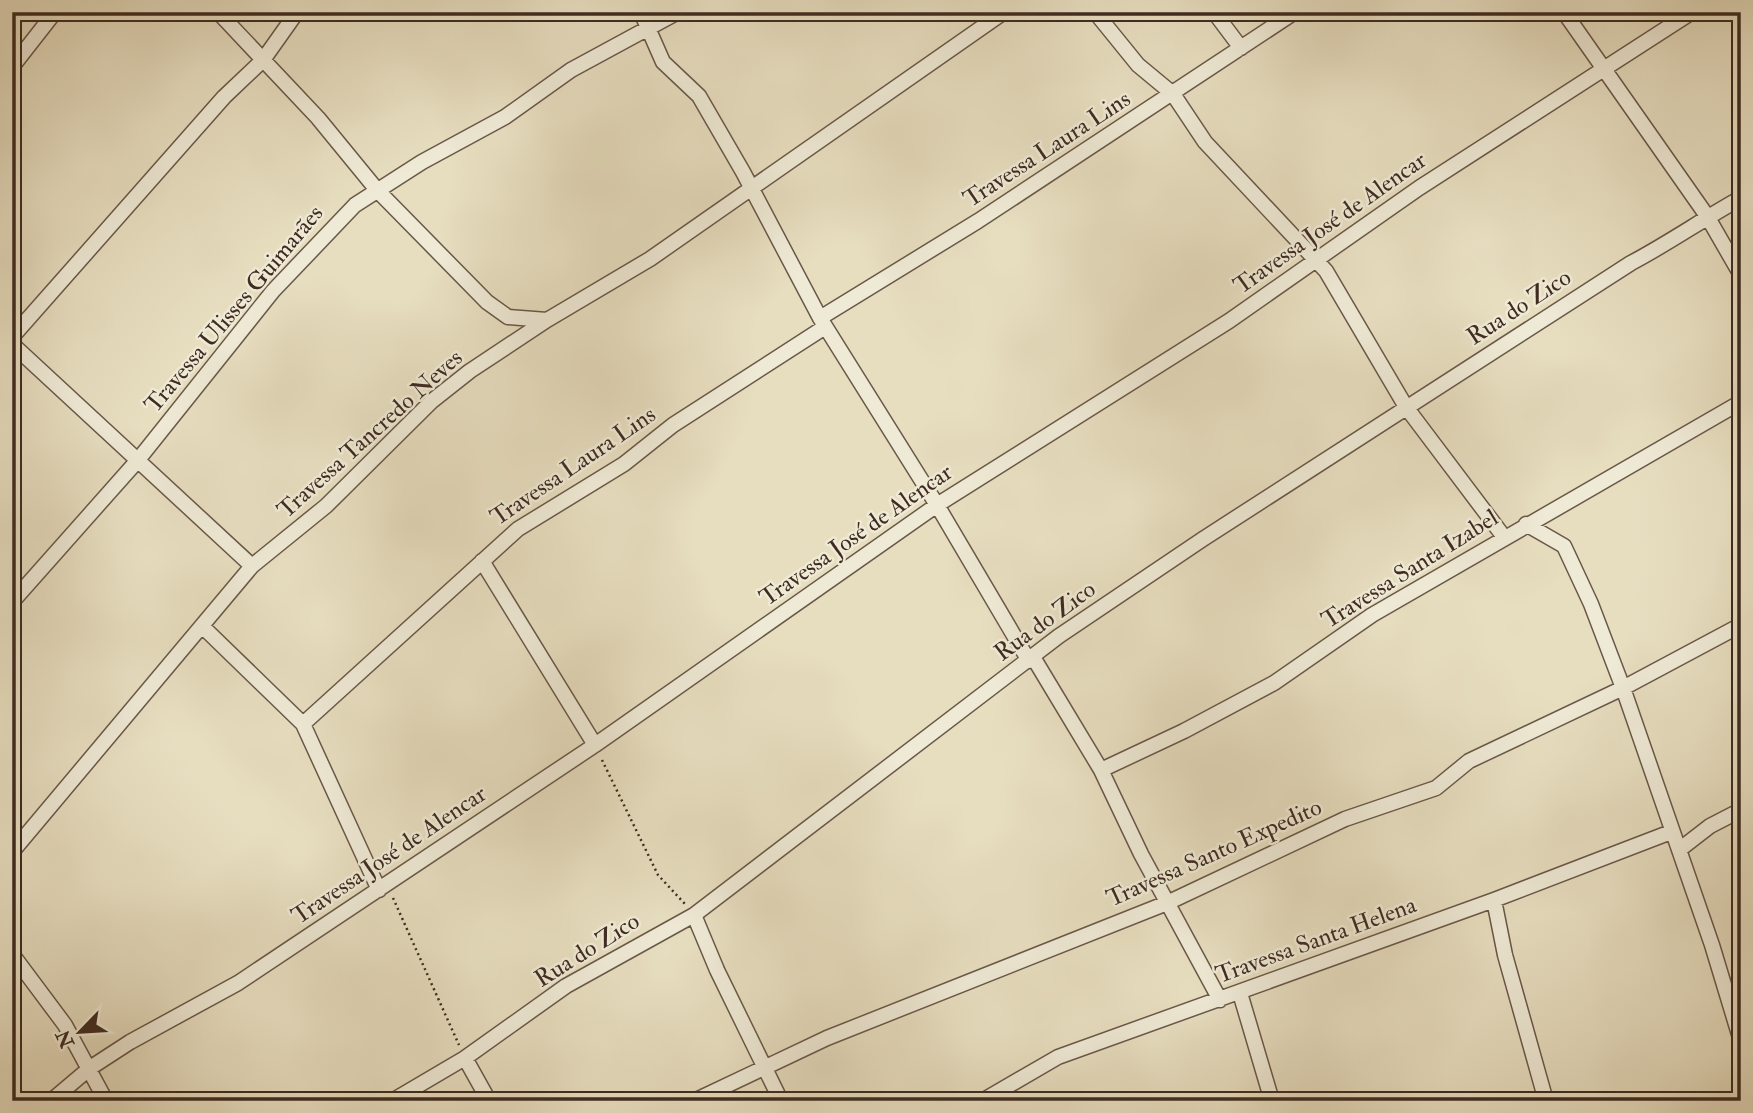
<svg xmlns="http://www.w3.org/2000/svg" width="1753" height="1113" font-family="'IM FELL Double Pica',serif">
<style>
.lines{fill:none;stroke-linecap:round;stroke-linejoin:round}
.minor-casing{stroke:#695849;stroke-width:17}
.path{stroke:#3f2b21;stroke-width:2.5;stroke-dasharray:2 3.5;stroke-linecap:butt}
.minor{stroke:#efead6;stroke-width:14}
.labels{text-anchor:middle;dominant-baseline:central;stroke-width:5;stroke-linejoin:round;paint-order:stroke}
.street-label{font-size:24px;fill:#3f2b21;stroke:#efead6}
</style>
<rect width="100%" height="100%" fill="#e7dec0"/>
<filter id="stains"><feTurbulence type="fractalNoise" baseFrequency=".00286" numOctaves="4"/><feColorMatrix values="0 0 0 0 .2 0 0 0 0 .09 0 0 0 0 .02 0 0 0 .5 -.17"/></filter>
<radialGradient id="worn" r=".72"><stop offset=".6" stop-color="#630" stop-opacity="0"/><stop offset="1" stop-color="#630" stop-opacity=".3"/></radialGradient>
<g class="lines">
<g class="minor-casing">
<path id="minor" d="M 218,12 L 318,118 L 377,190 L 487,302 L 508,317 L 547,320
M 641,12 L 663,62 L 699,96 L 743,172 L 820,318 L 937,505 L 1029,661
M 1095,12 L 1138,65 L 1173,94 L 1205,142 L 1326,271 L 1406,407 L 1504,537
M 1214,12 L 1241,48
M 1564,12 L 1707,216 L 1741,275
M 12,67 L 55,12
M 820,318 L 978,221 L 1295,12
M 12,337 L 224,97 L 263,60 L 297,12
M 12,344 L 252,566
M 1526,524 L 1564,546 L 1591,604 L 1623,688 L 1712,945 L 1741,1041
M 482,561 L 595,745
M 12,602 L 138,460 L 273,291 L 355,205 L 422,162 L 505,117 L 571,70 L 678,12
M 203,627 L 303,724 L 379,890
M 1033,657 L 1101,770 L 1141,854 L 1220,1000
M 303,724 L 518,529 L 624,464 L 673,425 L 825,327
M 1101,770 L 1184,731 L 1274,683 L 1372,615 L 1741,402
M 1679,850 L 1710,826 L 1741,810
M 12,852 L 252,566 L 326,506 L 432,401 L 470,371 L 547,320 L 650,259 L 1004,12
M 1494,900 L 1505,955 L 1546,1101
M 694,915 L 717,970 L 781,1101
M 12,954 L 65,1025 L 106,1101
M 1240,993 L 1272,1101
M 465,1058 L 489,1101
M 51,1101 L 90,1068 L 130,1042 L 238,983 L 595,745 L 937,505 L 1229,321 L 1419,188 L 1692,12
M 392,1101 L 465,1058 L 566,986 L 694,915 L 1059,636 L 1203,539 L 1631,263 C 1669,243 1703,219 1741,198
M 694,1101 L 827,1038 L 1167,903 L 1345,819 L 1436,788 L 1469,761 L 1623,688 L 1741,625
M 982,1101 L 1058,1057 L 1494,900 L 1671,832"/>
</g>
<path class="path" d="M 602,760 L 658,875 L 685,904
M 393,898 L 459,1045"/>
<use href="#minor" class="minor"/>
</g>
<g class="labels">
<g class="street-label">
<text transform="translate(1047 149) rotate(-33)">Travessa Laura Lins</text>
<text transform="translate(1330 223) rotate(-35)">Travessa José de Alencar</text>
<text transform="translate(1519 307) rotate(-33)">Rua do Zico</text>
<text transform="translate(234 309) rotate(-50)">Travessa Ulisses Guimarães</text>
<text transform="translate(370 434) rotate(-42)">Travessa Tancredo Neves</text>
<text transform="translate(573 466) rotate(-34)">Travessa Laura Lins</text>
<text transform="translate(856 535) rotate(-35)">Travessa José de Alencar</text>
<text transform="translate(1410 569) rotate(-32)">Travessa Santa Izabel</text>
<text transform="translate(1045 621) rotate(-36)">Rua do Zico</text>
<text transform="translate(1214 853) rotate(-24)">Travessa Santo Expedito</text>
<text transform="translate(389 855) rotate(-34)">Travessa José de Alencar</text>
<text transform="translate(1316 940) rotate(-20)">Travessa Santa Helena</text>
<text transform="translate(587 950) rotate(-32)">Rua do Zico</text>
</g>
</g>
<rect width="1753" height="1113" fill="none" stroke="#e7dec0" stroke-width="42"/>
<rect x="14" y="14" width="1725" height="1085" fill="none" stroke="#3f2b21" stroke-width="3.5"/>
<rect x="21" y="21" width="1711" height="1071" fill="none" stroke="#3f2b21" stroke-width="2"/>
<g transform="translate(80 1032) rotate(245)" stroke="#efead6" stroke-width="5" paint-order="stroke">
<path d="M0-5L12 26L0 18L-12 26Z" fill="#3f2b21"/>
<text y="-10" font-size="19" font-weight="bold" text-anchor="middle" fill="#3f2b21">N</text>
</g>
<rect width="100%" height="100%" filter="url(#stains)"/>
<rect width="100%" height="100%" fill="url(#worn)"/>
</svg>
